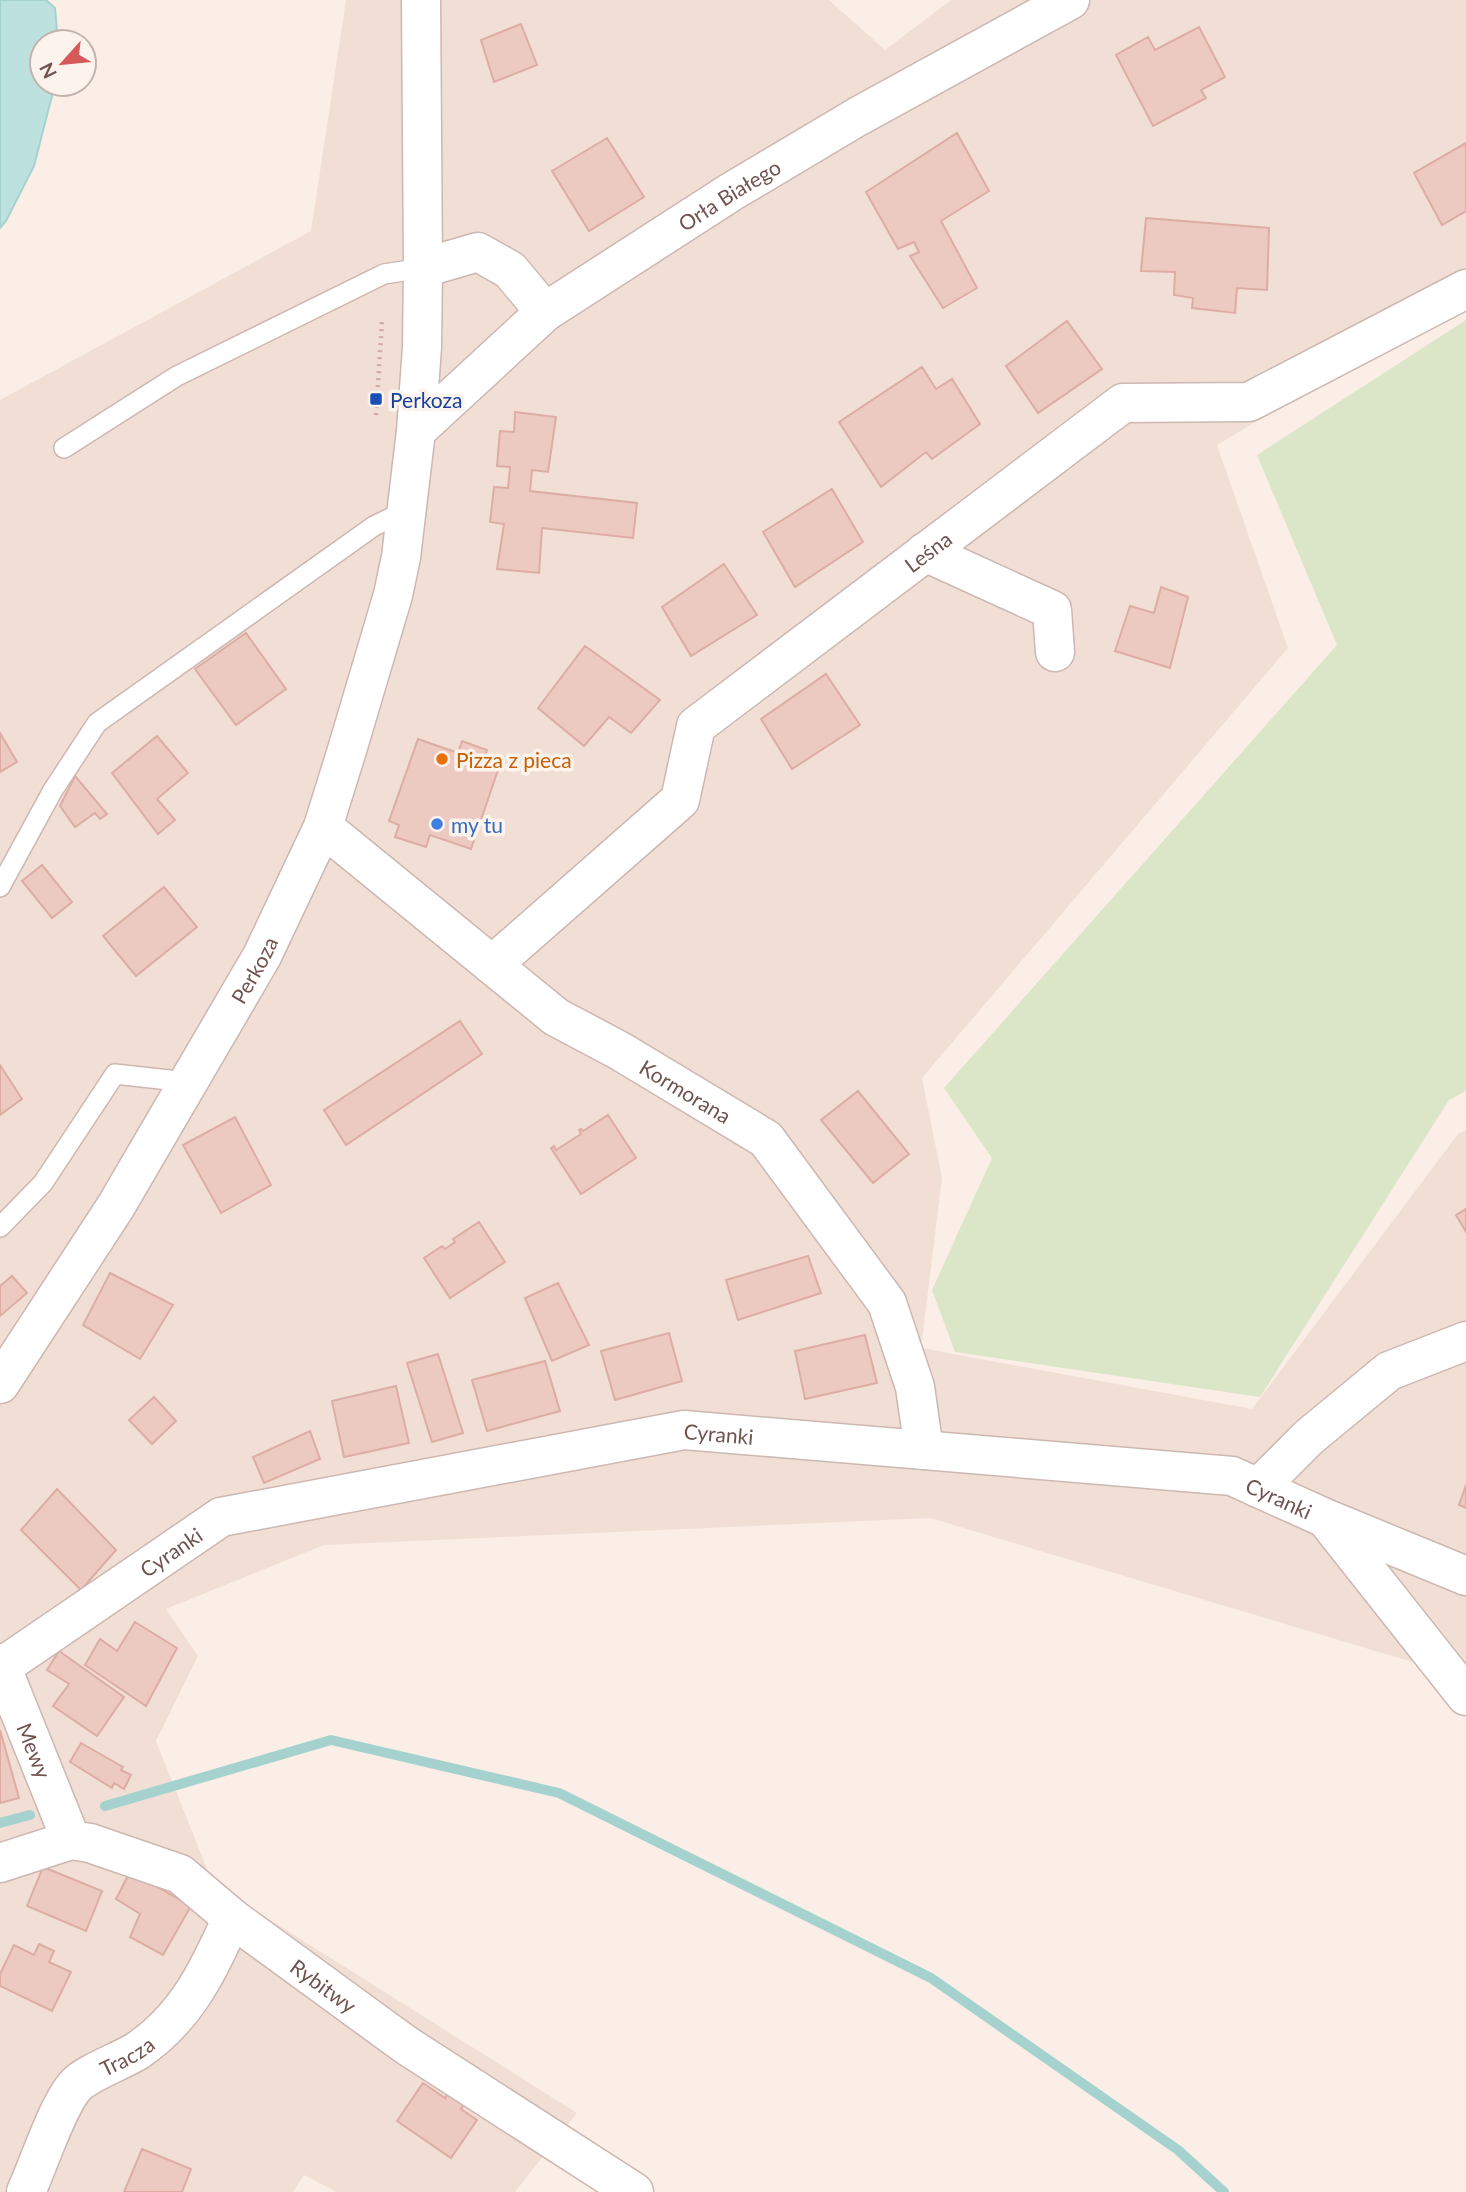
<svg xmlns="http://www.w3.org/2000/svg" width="1466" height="2192" font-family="Lato,sans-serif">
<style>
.residential{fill:#f1dfd6}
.green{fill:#dae6c7}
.water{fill:#bde1df;stroke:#a5d2cf;stroke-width:2}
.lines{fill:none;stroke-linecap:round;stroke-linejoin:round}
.stream{stroke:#a5d2cf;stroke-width:10}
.building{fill:#ecc9c1;stroke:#ddada4;stroke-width:2}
.service-casing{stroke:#cdb7b1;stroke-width:22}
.minor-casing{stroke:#cdb7b1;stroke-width:41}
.tertiary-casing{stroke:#cdb7b1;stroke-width:41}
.path{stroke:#d1aca5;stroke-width:4.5;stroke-dasharray:2 5;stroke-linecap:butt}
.service{stroke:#fff;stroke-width:19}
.minor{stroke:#fff;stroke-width:38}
.tertiary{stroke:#fff;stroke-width:38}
.transit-dot{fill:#1a4fb4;stroke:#fdf3ed;stroke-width:2.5}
.food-dot{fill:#e8710a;stroke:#fdf3ed;stroke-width:2.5}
.shop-dot{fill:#3f7fe0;stroke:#fdf3ed;stroke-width:2.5}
.labels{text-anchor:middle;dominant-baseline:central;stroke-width:7;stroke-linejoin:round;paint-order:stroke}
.street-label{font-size:21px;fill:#70534e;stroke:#fdf3ed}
.transit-label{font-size:21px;fill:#164399;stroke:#fdf3ed;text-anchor:start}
.food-label{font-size:21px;fill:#c56008;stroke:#fdf3ed;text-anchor:start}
.shop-label{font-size:21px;fill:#366cbe;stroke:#fdf3ed;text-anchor:start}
</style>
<rect width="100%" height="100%" fill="#faeee7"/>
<path class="residential" d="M 346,0 L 829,0 L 885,50 L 951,0 L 1466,0 L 1466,296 L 1217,445 L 1288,648 L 922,1078 L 942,1178 L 921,1348 L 1252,1409 L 1458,1134 L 1466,1130 L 1466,1678 L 930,1518 L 324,1545 L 166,1609 L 198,1656 L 156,1741 L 213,1884 L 577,2113 L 515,2192 L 337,2192 L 304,2175 L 293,2192 L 0,2192 L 0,400 L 311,231 Z"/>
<path class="green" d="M 1466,320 L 1466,1091 L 1449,1100 L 1260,1397 L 955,1352 L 932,1290 L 992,1158 L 944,1088 L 1337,645 L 1257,455 Z"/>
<path class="water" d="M 0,0 L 46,0 L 55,8 L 58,42 L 42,42 L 42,84 L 55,84 L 34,166 L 6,221 L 0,228 Z"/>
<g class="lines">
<path class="stream" d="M 105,1806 L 331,1740 L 559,1793 L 931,1978 L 1178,2150 L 1224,2192
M 0,1823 L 30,1815"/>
</g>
<path class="building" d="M 521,24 L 537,65 L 494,82 L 481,40 Z
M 1199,27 L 1225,77 L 1201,90 L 1206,98 L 1153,126 L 1116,55 L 1148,37 L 1155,50 Z
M 957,133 L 989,191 L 941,221 L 977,288 L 943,308 L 910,256 L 919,252 L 914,242 L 898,249 L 866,192 Z
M 607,138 L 644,197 L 589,231 L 552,171 Z
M 1466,143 L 1466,211 L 1442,225 L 1414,173 Z
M 1146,218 L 1269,228 L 1267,290 L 1237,288 L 1235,313 L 1192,308 L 1193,298 L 1174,295 L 1175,272 L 1141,271 Z
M 1067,321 L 1102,369 L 1038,413 L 1006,366 Z
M 922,367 L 936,389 L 952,379 L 980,424 L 932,459 L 926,452 L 881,487 L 839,422 Z
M 515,412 L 556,417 L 548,472 L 532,470 L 530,491 L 637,503 L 633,538 L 542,528 L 539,573 L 497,569 L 504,524 L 490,522 L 494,487 L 508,488 L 510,467 L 497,466 L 500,431 L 514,432 Z
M 832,489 L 863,542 L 795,587 L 763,532 Z
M 724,564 L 757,615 L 691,656 L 662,607 Z
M 1161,587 L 1188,597 L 1170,668 L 1115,651 L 1130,606 L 1154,613 Z
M 246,633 L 286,689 L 236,725 L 195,669 Z
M 585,646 L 660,700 L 631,733 L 609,717 L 584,746 L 538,708 Z
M 826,674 L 860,725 L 792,769 L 761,719 Z
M 0,733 L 17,762 L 0,772 Z
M 157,736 L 188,773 L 157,799 L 175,820 L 158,834 L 112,773 Z
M 418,739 L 458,753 L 462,741 L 487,750 L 483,761 L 499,767 L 471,849 L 430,835 L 426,847 L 395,837 L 399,825 L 389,821 Z
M 75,776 L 107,814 L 100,819 L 95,813 L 75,827 L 60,806 Z
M 42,865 L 72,902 L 52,918 L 22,881 Z
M 164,887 L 197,927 L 136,976 L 103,936 Z
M 460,1021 L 482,1054 L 346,1145 L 324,1110 Z
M 0,1065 L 22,1099 L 0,1115 Z
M 858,1091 L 909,1154 L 873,1183 L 821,1120 Z
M 608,1115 L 636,1158 L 581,1194 L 551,1148 L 554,1146 L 556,1150 L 581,1134 L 579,1130 L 581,1129 L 583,1131 Z
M 235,1117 L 271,1185 L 221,1213 L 183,1145 Z
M 1466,1209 L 1466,1232 L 1456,1215 Z
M 479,1222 L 505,1262 L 450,1298 L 424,1258 L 442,1246 L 445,1249 L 455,1242 L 453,1239 Z
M 808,1256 L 821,1293 L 738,1320 L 726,1280 Z
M 110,1273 L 173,1305 L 140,1359 L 83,1325 Z
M 12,1276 L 27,1293 L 0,1316 L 0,1286 Z
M 558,1283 L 589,1345 L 552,1361 L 525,1298 Z
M 669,1333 L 682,1381 L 615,1400 L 601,1351 Z
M 865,1335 L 877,1383 L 805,1399 L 795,1351 Z
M 438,1354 L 463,1433 L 432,1442 L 407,1363 Z
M 545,1361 L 560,1411 L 487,1431 L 472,1380 Z
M 396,1386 L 409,1443 L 344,1457 L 332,1401 Z
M 154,1397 L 176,1421 L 152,1444 L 129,1420 Z
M 310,1431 L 320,1459 L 264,1483 L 253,1457 Z
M 1466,1485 L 1466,1508 L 1459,1505 Z
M 57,1489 L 116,1550 L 81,1590 L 21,1530 Z
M 135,1622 L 177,1648 L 146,1706 L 85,1665 L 100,1639 L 117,1651 Z
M 59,1651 L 124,1697 L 97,1736 L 53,1706 L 69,1684 L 47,1670 Z
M 0,1730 L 19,1798 L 0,1803 Z
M 81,1743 L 123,1767 L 121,1770 L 131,1775 L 124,1789 L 114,1783 L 112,1788 L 70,1762 Z
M 43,1867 L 102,1891 L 86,1931 L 27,1906 Z
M 130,1872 L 191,1906 L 163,1955 L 130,1937 L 140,1914 L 116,1899 Z
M 39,1944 L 54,1951 L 49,1962 L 71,1972 L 52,2011 L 0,1986 L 0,1974 L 14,1945 L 34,1955 Z
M 423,2083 L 445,2098 L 453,2085 L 470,2096 L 461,2109 L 477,2120 L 451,2158 L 397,2121 Z
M 142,2149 L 191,2169 L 182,2192 L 124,2192 Z"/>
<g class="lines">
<g class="service-casing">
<path id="service" d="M 64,448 L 177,376 L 384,274 L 423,268
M 0,887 L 53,790 L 97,723 L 374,526 L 407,510
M 0,1227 L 43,1183 L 115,1074 L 187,1082"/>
</g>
<g class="minor-casing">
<g id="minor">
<path d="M 423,268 L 478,252 L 510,270 L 545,312"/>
<path id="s1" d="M 416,431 L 545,312 L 731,192 L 857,117 L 1070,0"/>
<path d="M 925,552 L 1052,610 L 1055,652"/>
<path id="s2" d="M 323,827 L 556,1017 L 620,1051 L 766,1139 L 887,1303 L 915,1387 L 924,1450"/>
<path id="s3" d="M 492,965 L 680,800 L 696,726 L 1123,403 L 1249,402 L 1466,289"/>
<path d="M 1258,1488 L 1309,1437 L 1389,1371 L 1466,1341"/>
<path d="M 1326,1519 L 1466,1696"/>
<path id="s4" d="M 0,1663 L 71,1840"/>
<path id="s5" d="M 3,1666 L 221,1517 L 684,1430 L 1232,1476 L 1325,1518 L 1466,1576"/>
<path id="s6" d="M 0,1863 L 71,1840 L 90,1843 L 180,1874 L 232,1918 L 406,2045 L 634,2192"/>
<path id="s7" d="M 26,2192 C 38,2166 58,2104 76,2085 C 87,2073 121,2061 137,2051 C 187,2017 208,1971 232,1918"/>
</g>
</g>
<g class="tertiary-casing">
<g id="tertiary">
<path id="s8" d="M 0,1384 L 116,1206 L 262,956 L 323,827 L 347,750 L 393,595 L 401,557 L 416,431 L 422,347 L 423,268 L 421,0"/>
</g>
</g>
<path class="path" d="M 376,415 L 382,322"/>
<use href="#service" class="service"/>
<use href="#minor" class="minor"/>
<use href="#tertiary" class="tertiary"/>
</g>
<rect class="transit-dot" x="369" y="392" width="14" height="14" rx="3.5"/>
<circle class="food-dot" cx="442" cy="759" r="7"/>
<circle class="shop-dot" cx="437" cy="824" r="7"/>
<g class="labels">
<g class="street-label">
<text stroke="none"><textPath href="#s1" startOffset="394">Orła Białego</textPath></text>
<text stroke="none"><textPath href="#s3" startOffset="616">Leśna</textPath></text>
<text stroke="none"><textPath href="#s8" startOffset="486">Perkoza</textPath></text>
<text stroke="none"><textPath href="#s2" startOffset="450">Kormorana</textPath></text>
<text stroke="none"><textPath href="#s5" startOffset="770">Cyranki</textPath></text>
<text stroke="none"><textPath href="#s5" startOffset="1337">Cyranki</textPath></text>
<text stroke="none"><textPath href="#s5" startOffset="203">Cyranki</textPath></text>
<text stroke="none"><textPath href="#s4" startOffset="94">Mewy</textPath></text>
<text stroke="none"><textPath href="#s6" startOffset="371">Rybitwy</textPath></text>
<text stroke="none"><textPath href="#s7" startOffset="177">Tracza</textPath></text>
</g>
<g class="transit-label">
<text x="390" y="399">Perkoza</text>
</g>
<g class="food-label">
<text x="456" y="759">Pizza z pieca</text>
</g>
<g class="shop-label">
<text x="451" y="824">my tu</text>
</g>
</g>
<g transform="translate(63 63) rotate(243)"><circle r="33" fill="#fdf3ed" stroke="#c5b3ad" stroke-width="2"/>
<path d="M0-5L12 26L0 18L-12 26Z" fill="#d65a5a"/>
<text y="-10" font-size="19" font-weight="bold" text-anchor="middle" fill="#70534e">N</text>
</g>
</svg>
